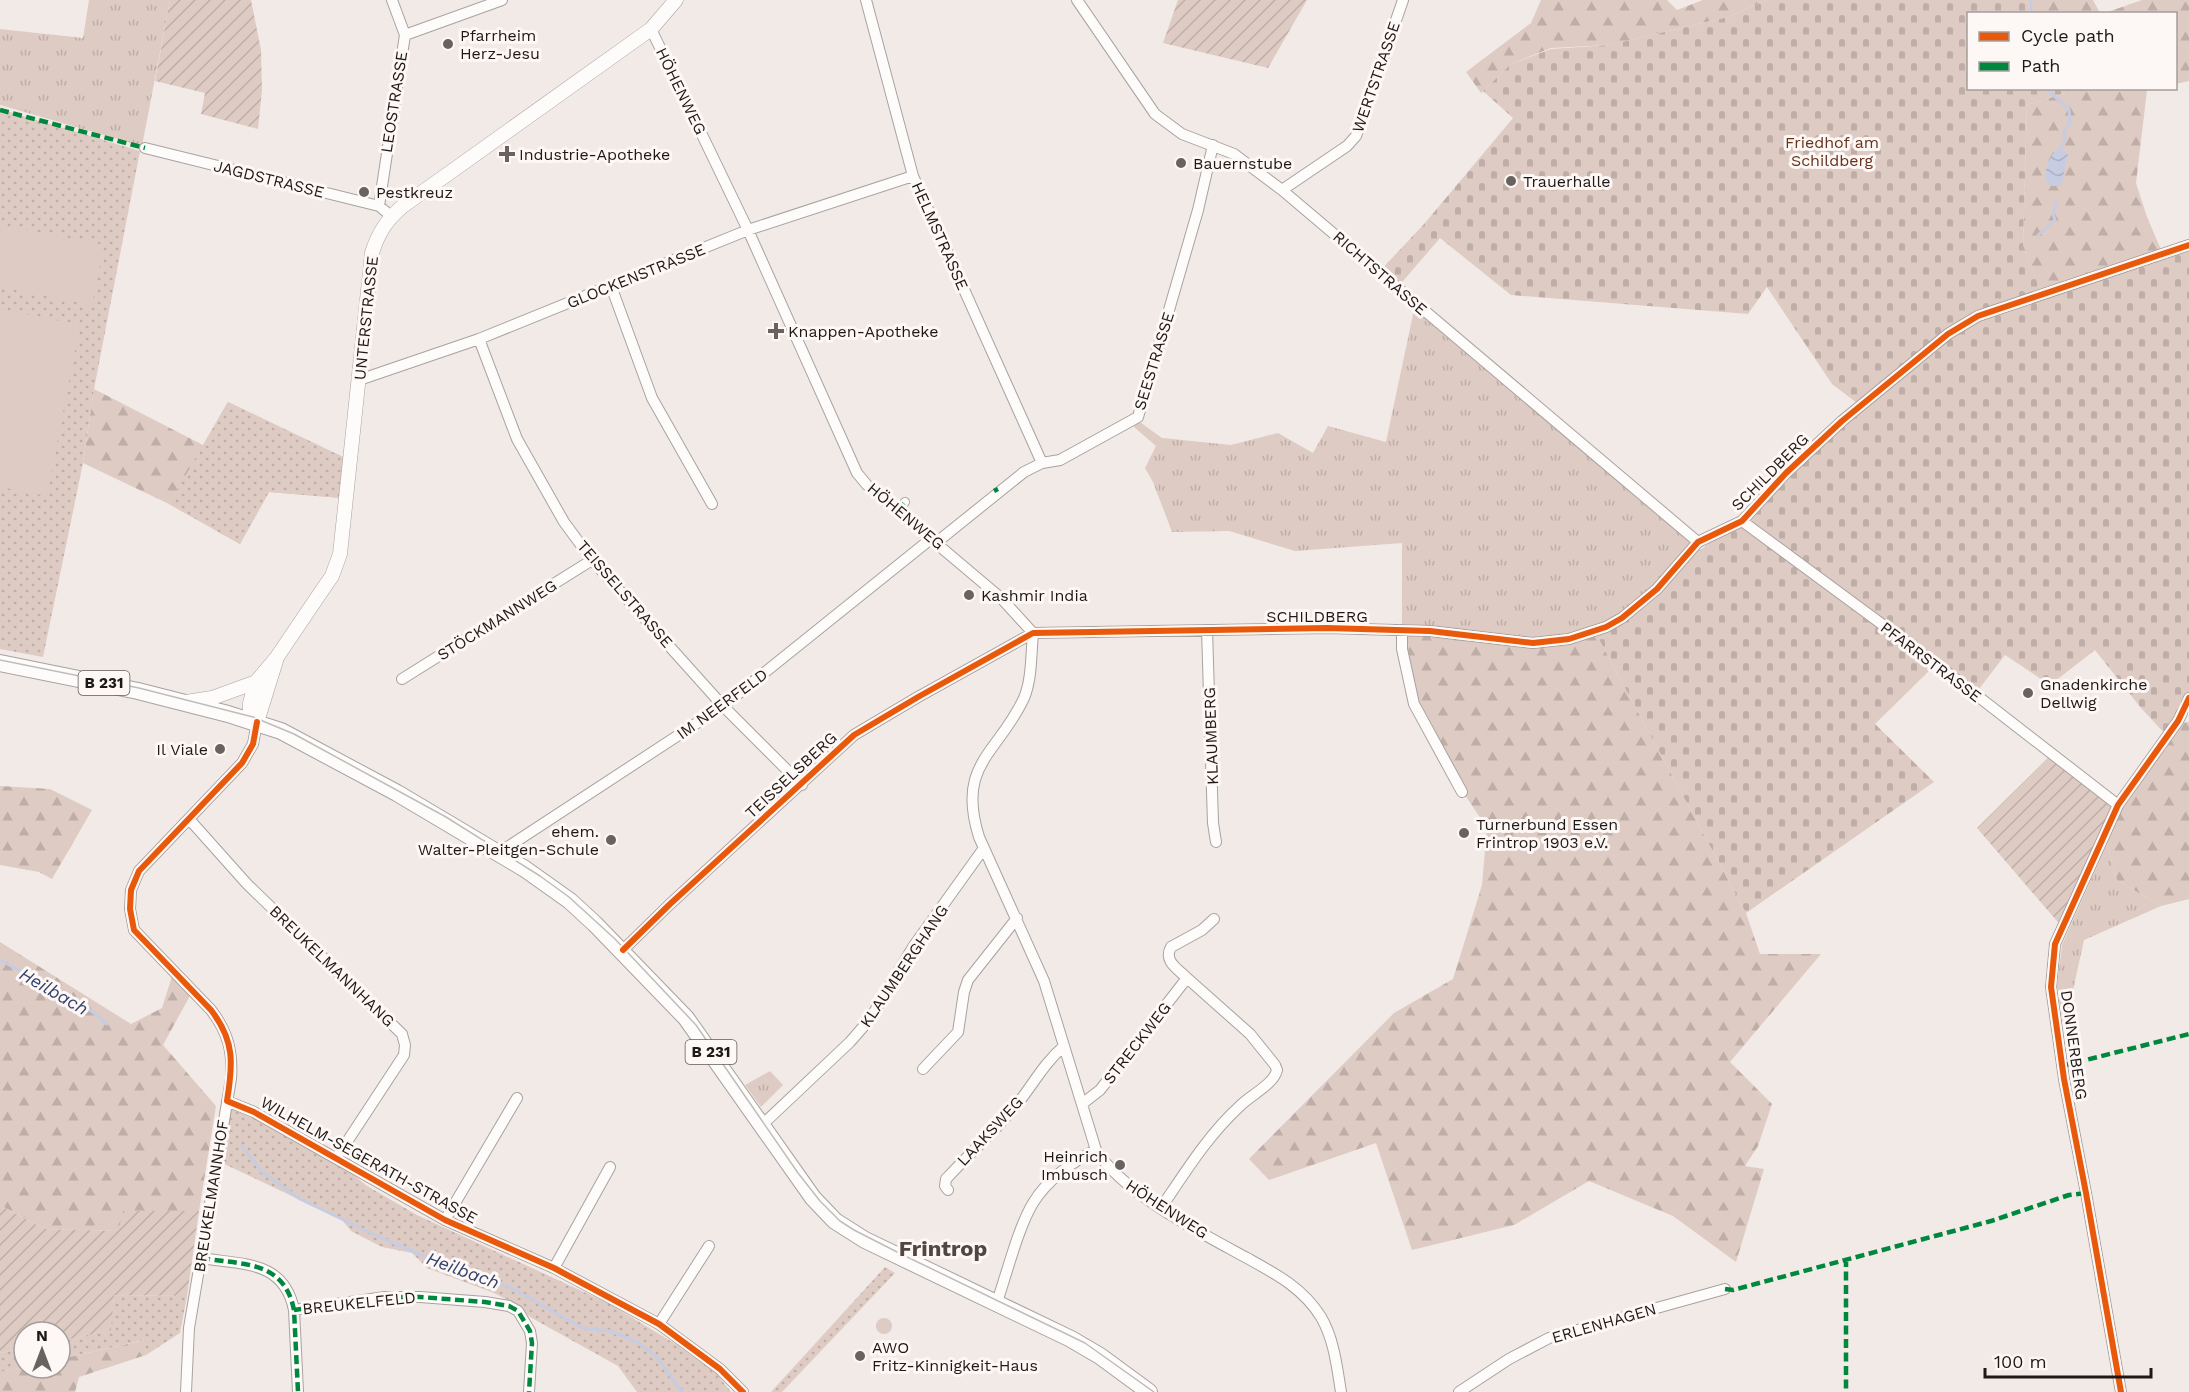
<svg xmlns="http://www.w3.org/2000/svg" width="2189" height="1392" font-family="'Work Sans',sans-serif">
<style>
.grass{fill:url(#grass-tufts)}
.forest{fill:url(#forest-firs)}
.cemetery{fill:url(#cemetery-stones)}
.park{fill:url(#park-dots)}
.garden{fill:url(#garden-furrows)}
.pitch{fill:#decbc3}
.water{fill:url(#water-waves)}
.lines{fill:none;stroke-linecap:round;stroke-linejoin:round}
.stream{stroke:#c6cde3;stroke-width:3}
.pedestrian-casing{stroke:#a8a2a0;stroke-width:10}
.minor-casing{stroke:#a8a2a0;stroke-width:12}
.tertiary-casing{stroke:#a8a2a0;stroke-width:15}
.primary-casing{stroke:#a8a2a0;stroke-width:18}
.pedestrian{stroke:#fdfcfb;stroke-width:8}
.minor{stroke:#fdfcfb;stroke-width:10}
.tertiary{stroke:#fdfcfb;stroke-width:14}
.primary{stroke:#fdfcfb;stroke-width:16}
.tram{stroke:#bfbdbc;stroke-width:1.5}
.quiet{stroke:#00873e;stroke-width:4.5;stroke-dasharray:9 4.5;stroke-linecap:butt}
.cycleway-casing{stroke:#fdf7f5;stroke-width:10}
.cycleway{stroke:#e8590c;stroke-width:6}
.poi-dot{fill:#686260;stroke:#fdf7f5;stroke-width:2}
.labels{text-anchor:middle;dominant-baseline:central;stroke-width:6;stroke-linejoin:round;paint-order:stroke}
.shield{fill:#fdf7f5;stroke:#615c5a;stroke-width:1.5}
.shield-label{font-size:15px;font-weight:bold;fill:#1e1917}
.poi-label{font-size:16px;fill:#1e1917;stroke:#fdf7f5;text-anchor:start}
.street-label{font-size:16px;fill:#1e1917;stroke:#fdf7f5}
.park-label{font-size:16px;fill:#65341d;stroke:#fdf7f5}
.water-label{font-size:18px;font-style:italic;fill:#31416d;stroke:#fdf7f5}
.district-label{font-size:22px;font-weight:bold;fill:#514641;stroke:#fdf7f5}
</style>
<defs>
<pattern id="grass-tufts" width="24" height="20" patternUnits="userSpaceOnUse" patternTransform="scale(1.5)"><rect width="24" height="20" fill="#decbc3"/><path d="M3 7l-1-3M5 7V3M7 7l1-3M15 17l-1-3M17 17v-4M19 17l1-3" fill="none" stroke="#beaea7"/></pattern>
<pattern id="forest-firs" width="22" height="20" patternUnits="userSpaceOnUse" patternTransform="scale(1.5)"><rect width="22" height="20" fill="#decbc3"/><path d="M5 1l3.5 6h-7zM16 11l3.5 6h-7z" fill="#beaea7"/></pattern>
<pattern id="cemetery-stones" width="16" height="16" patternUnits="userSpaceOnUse" patternTransform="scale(1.5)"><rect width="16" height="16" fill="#decbc3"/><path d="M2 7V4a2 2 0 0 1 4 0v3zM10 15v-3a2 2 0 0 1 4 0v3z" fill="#beaea7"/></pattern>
<pattern id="park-dots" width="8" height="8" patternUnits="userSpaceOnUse" patternTransform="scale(1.5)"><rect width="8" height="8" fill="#decbc3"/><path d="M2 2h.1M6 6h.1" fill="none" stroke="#beaea7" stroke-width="1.8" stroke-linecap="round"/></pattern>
<pattern id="garden-furrows" width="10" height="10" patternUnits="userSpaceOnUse" patternTransform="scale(1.5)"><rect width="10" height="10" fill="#decbc3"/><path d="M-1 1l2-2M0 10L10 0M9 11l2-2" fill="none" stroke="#beaea7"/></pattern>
<pattern id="water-waves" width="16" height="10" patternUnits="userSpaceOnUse" patternTransform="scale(1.5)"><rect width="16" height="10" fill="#c6cde3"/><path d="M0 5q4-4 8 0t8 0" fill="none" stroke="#aaafc2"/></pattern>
</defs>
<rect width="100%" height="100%" fill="#f2eae7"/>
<path class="grass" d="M 89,0 L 170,0 L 142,146 L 0,105 L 0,29 L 83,38 Z
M 1415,305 L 1700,550 L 1624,615 L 1593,628 L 1537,640 L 1402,626 L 1402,543 L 1295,551 L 1229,531 L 1172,532 L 1153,482 L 1145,468 L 1156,446 L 1134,427 L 1137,420 L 1162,438 L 1231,445 L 1278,433 L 1313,453 L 1328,426 L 1386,442 Z
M 2107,844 L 2117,880 L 2161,906 L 2084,940 L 2064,1031 L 2057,986 L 2062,945 Z
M 770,1071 L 783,1085 L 761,1107 L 745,1085 Z
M876 1326a8 8 0 1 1 16 0a8 8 0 1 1-16 0Z"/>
<path class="forest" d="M 1541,0 L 1667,0 L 1677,10 L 1703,0 L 1767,0 L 1728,17 L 1609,45 L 1551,48 L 1511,64 L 1481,93 L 1466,72 L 1531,23 Z
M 2027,0 L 2093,0 L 2100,13 L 2030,13 Z
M 2142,0 L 2189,0 L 2189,81 L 2176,84 L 2176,14 L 2105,13 Z
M 2063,89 L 2153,89 L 2147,90 L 2136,183 L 2147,217 L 2162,252 L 2040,291 L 2023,245 L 2027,105 L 2065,93 Z
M 94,389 L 203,445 L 228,402 L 343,457 L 341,498 L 269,492 L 240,544 L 169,504 L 83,463 Z
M 1402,626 L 1537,640 L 1593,628 L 1746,913 L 1760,954 L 1821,954 L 1730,1062 L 1772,1104 L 1758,1146 L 1745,1166 L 1764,1169 L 1736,1262 L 1673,1216 L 1589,1181 L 1514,1225 L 1412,1250 L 1376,1143 L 1269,1180 L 1249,1159 L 1394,1013 L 1453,979 L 1482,885 L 1487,828 L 1465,795 L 1414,702 Z
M 2189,722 L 2189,899 L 2161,906 L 2117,880 L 2107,844 L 2119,807 L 2180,723 Z
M 0,786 L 50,789 L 92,810 L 52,879 L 39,872 L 0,865 Z
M 0,942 L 131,1024 L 162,1008 L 173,973 L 192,992 L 163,1045 L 216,1106 L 199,1211 L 123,1211 L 119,1231 L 44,1229 L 0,1205 Z
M 145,1340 L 146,1355 L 79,1377 L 75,1392 L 0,1392 L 0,1372 L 24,1367 L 60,1368 L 60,1359 Z"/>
<path class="cemetery" d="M 1767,0 L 2027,0 L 2030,13 L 1968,14 L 1968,88 L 2063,88 L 2065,93 L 2027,105 L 2023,245 L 2040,290 L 2189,246 L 2189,694 L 2178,720 L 2167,736 L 2141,708 L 2095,650 L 2050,685 L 2005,655 L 1976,693 L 1745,516 L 1857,403 L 1832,384 L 1767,287 L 1748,314 L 1511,295 L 1440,238 L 1397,288 L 1378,273 L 1425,223 L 1513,118 L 1483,91 L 1511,64 L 1551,49 L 1609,45 L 1728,17 Z
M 1742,519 L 1933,667 L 1875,724 L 1934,782 L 1746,913 L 1593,628 L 1624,615 L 1700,550 Z"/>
<path class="park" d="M 0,109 L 140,151 L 94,389 L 83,463 L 43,657 L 0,649 Z
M 228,402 L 343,457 L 341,498 L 269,492 L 240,544 L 169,504 Z
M 226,1102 L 340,1164 L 367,1186 L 417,1215 L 610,1304 L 677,1345 L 717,1374 L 731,1392 L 637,1392 L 618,1366 L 530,1317 L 516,1304 L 494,1293 L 427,1268 L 412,1253 L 382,1247 L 351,1231 L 342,1220 L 216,1160 Z
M 885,1267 L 895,1273 L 782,1392 L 771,1392 Z
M 114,1295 L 187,1296 L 180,1333 L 146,1355 L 144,1340 L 60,1359 L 60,1341 L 110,1330 Z
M 24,1348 L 24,1367 L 0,1372 L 0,1353 Z"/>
<path class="garden" d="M 170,0 L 251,0 L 261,50 L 262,90 L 258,129 L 201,114 L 205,93 L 155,81 Z
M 1178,0 L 1307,0 L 1268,68 L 1163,43 Z
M 2049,757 L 2115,807 L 2062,927 L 1977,828 Z
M 0,1205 L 44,1229 L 118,1231 L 123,1211 L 199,1211 L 187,1296 L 114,1295 L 111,1330 L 60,1341 L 60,1332 L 24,1332 L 24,1348 L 0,1353 Z"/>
<path class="pitch" d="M 0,225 L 104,245 L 92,305 L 0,287 Z
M 0,309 L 80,325 L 47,496 L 0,487 Z"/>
<path class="water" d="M 2056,149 L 2068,153 L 2062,183 L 2060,186 L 2052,186 L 2047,182 C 2043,169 2049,160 2056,149 Z"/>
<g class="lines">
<path class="stream" d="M 2031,14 L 2031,0
M 2045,88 L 2069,109 L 2070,123 L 2064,131 L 2065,139 L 2059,152
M 2038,235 L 2055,220 L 2053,214 L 2057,201
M 0,960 L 79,1001 L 107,1024
M 242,1146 L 262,1172 L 300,1199 L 377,1236 L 417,1253 L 470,1276 L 510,1287 L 582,1328 L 610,1331 L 637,1342 L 656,1356 L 682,1392"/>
<g class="pedestrian-casing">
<path id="pedestrian" d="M 898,510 L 905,502"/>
</g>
<g class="minor-casing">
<path id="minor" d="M 866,0 L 913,176 L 1042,463
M 1077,0 L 1155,114 L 1182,134 L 1234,154 L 1282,190 L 1698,542
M 651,29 L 748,230 L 857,473 L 867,485 L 1001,598 L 1033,633 C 1031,654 1032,679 1024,698 C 998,754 956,764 979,837 L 1044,981 L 1096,1150 C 1124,1194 1201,1233 1247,1258 C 1276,1274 1303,1288 1321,1317 C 1334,1339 1337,1367 1341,1392
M 405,35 L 502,0
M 145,148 L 379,206 L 391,216
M 1282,190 L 1347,146 L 1356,136 L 1403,0
M 379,206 L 405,35 L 392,0
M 611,286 L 652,398 L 712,504
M 479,339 L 517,439 L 564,522 L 592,560 L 723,706 L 802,785
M 359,380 L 479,339 L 748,230 L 913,176
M 1742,521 L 1944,670 L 2118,805
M 937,542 L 1024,472 L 1042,463 L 1060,460 L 1138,417 L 1198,210 L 1213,145
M 1207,630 L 1213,823 L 1216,842
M 1402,630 L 1402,649 L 1414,704 L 1462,792
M 402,679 L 592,560
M 2187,703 L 2189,698
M 189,819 L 247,884 L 402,1034 L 405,1045 L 404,1055 L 337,1157
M 500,852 L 723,706 L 932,538
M 623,950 L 669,905 L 854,735 L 918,697 L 1033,633 L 1327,628 L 1430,631 L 1533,643 L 1569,639 L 1606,627 L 1622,618 L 1657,589 L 1698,542 L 1742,521 L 1786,473 L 1842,421 L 1948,334 L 1978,316 L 2189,245
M 923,1069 L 958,1032 L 964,992 L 968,980 L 1017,918
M 227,1101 L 254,1112 L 445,1220 L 554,1268 L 659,1324 L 720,1369 L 743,1392
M 1082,1104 L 1100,1090 L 1187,978 C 1178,969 1163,961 1171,947 L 1202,930 L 1214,919
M 762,1125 L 850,1042 L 870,1019 L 913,947 L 984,848
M 948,1190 L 945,1186 L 946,1179 C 968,1155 993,1133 1014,1108 C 1032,1087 1042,1065 1064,1046
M 1161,1208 C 1186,1171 1208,1135 1241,1105 C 1251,1095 1274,1084 1277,1070 L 1275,1065 L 1250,1034 L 1187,978
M 445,1220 L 517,1098
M 201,1258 C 243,1265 284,1260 294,1310 L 298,1392
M 554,1268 L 610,1167
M 997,1302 C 1007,1273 1018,1228 1033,1203 C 1047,1180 1073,1161 1096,1150
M 294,1310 L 385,1297 L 420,1297 L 485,1302 L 509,1306 L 518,1311 L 530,1331 L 532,1343 L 529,1392
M 659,1324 L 709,1246
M 186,1392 L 189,1328 L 231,1079 C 233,1052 228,1032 211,1010 L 134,930 L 130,909 L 131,890 L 139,871 L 242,763 L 253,744 L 257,722
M 1459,1392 L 1509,1359 L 1549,1338 L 1725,1289
M 2121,1392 L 2086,1193 L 2064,1079 L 2051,987 L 2055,944 L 2118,805 L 2178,721 L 2182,713"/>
</g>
<g class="tertiary-casing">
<path id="tertiary" d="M 186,702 L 212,698 L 256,682
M 257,722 L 250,712 L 250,703 L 256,682 L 277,657 L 323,589 L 332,576 L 340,554 L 372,253 C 378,233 387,219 403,206 L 651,29 L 676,0
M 257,722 L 276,661"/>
</g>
<g class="primary-casing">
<path id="primary" d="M 0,663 L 138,691 L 228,714 L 281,731 L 397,793 L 525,869 L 570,901 L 595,924 L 686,1018 L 813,1198 L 835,1221 L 865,1240 L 1071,1339 L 1100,1356 L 1149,1392"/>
</g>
<use href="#pedestrian" class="pedestrian"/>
<use href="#minor" class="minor"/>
<use href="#tertiary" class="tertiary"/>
<use href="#primary" class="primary"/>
<path class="tram" d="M 0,660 L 139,688 L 253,717 L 294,734 L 446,817 L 540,876 L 569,897 L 615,939 L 696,1025 L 798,1173 L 820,1201 L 840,1221 L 854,1230 L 901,1254 L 1085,1343 L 1154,1392"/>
<path class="quiet" d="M 0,110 L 145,148
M 995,488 L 997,492
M 898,510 L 905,502
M 2062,1066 L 2189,1034
M 201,1258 C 243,1265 284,1260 294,1310 L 298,1392
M 1846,1258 L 1846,1392
M 1725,1289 L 1733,1290 L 1991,1221 L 2069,1195 L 2086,1193
M 294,1310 L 385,1297 L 420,1297 L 485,1302 L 509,1306 L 518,1311 L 530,1331 L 532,1343 L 529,1392"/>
<g class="cycleway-casing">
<path id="cycleway" d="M 257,722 L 253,744 L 242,763 L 139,871 L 131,890 L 130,909 L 134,930 L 211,1010 C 235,1041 233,1064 227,1101 L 254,1112 L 445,1220 L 554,1268 L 659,1324 L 720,1369 L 743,1392
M 623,950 L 669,905 L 854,735 L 918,697 L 1033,633 L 1327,628 L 1430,631 L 1533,643 L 1569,639 L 1606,627 L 1622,618 L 1657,589 L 1698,542 L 1742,521 L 1786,473 L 1842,421 L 1948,334 L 1978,316 L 2189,245
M 2121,1392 L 2086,1193 L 2064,1079 L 2051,987 L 2055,944 L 2118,805 L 2178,721 L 2189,698"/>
</g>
<use href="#cycleway" class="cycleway"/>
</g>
<g class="poi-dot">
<circle cx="448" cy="44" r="6"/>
<path d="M504 145h6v6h6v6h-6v6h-6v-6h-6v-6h6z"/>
<circle cx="1181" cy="163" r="6"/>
<circle cx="1511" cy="181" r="6"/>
<circle cx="364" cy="192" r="6"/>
<path d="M773 322h6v6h6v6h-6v6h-6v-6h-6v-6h6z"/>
<circle cx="969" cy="595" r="6"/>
<circle cx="2028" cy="693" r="6"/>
<circle cx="220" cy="749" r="6"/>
<circle cx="1464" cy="833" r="6"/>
<circle cx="611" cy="840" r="6"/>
<circle cx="1120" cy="1165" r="6"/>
<circle cx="860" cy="1356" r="6"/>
</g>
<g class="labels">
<g class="shield">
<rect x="78.5" y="671" width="51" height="24" rx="4.5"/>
<rect x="685.5" y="1040" width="51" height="24" rx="4.5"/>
</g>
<g class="shield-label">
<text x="104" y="683">B 231</text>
<text x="711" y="1052">B 231</text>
</g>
<g class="poi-label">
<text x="460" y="35">Pfarrheim<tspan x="460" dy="18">Herz-Jesu</tspan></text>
<text x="519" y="154">Industrie-Apotheke</text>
<text x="1193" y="163">Bauernstube</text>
<text x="1523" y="181">Trauerhalle</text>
<text x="376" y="192">Pestkreuz</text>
<text x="788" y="331">Knappen-Apotheke</text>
<text x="981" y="595">Kashmir India</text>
<text x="2040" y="684">Gnadenkirche<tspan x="2040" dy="18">Dellwig</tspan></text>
<text x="208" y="749" text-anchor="end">Il Viale</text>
<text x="1476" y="824">Turnerbund Essen<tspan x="1476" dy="18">Frintrop 1903 e.V.</tspan></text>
<text x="599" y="831" text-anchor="end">ehem.<tspan x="599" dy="18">Walter-Pleitgen-Schule</tspan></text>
<text x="1108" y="1156" text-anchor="end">Heinrich<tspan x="1108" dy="18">Imbusch</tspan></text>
<text x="872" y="1347">AWO<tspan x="872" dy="18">Fritz-Kinnigkeit-Haus</tspan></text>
</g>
<g class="street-label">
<text transform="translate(1376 77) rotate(-71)">WERTSTRASSE</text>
<text transform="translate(681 91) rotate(64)">HÖHENWEG</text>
<text transform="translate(394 102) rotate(-81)">LEOSTRASSE</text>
<text transform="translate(269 179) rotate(14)">JAGDSTRASSE</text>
<text transform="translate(940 236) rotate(66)">HELMSTRASSE</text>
<text transform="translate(1380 273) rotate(41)">RICHTSTRASSE</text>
<text transform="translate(636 276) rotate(-22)">GLOCKENSTRASSE</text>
<text transform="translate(366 318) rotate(-84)">UNTERSTRASSE</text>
<text transform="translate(1154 361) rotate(-73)">SEESTRASSE</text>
<text transform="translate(1770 472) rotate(-45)">SCHILDBERG</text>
<text transform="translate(906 516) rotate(40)">HÖHENWEG</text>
<text transform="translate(625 594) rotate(49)">TEISSELSTRASSE</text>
<text x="1317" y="616">SCHILDBERG</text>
<text transform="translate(497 620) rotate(-32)">STÖCKMANNWEG</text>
<text transform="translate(1931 662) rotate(37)">PFARRSTRASSE</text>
<text transform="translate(722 704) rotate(-36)">IM NEERFELD</text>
<text transform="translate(1211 736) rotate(-92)">KLAUMBERG</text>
<text transform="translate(791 775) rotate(-43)">TEISSELSBERG</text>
<text transform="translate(332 966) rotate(44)">BREUKELMANNHANG</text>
<text transform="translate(904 966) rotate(-56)">KLAUMBERGHANG</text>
<text transform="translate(1137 1043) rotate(-52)">STRECKWEG</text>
<text transform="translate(2074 1045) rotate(82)">DONNERBERG</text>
<text transform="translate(990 1131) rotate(-47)">LAAKSWEG</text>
<text transform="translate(369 1160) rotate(29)">WILHELM-SEGERATH-STRASSE</text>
<text transform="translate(211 1196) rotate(-81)">BREUKELMANNHOF</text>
<text transform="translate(1167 1209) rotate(33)">HÖHENWEG</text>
<text transform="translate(359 1303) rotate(-6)">BREUKELFELD</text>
<text transform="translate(1604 1323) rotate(-16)">ERLENHAGEN</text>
</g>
<g class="park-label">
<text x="1832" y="142">Friedhof am<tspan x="1832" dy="18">Schildberg</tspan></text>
</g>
<g class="water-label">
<text transform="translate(54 991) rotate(30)">Heilbach</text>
<text transform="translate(463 1270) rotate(20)">Heilbach</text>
</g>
<g class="district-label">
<text x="943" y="1248">Frintrop</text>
</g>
</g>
<rect x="1967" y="12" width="210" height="78" fill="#fdf7f5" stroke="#a49e9c" stroke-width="1.5"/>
<rect x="1979" y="32" width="30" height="9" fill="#e8590c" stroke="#a49e9c" stroke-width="1.5"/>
<text x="2021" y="42" font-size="18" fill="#1e1917">Cycle path</text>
<rect x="1979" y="62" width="30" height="9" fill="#00873e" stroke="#a49e9c" stroke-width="1.5"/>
<text x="2021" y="72" font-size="18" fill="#1e1917">Path</text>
<g transform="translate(42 1350)"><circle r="28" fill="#fdf7f5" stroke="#a49e9c" stroke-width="1.5"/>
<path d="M0-4.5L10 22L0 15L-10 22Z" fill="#686260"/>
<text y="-9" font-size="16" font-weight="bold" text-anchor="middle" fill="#1e1917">N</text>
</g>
<path d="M1985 1368v9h166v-9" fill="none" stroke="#1e1917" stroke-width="3"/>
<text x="1994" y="1368" font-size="18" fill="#1e1917" stroke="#fdf7f5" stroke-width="4.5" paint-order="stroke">100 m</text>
</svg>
